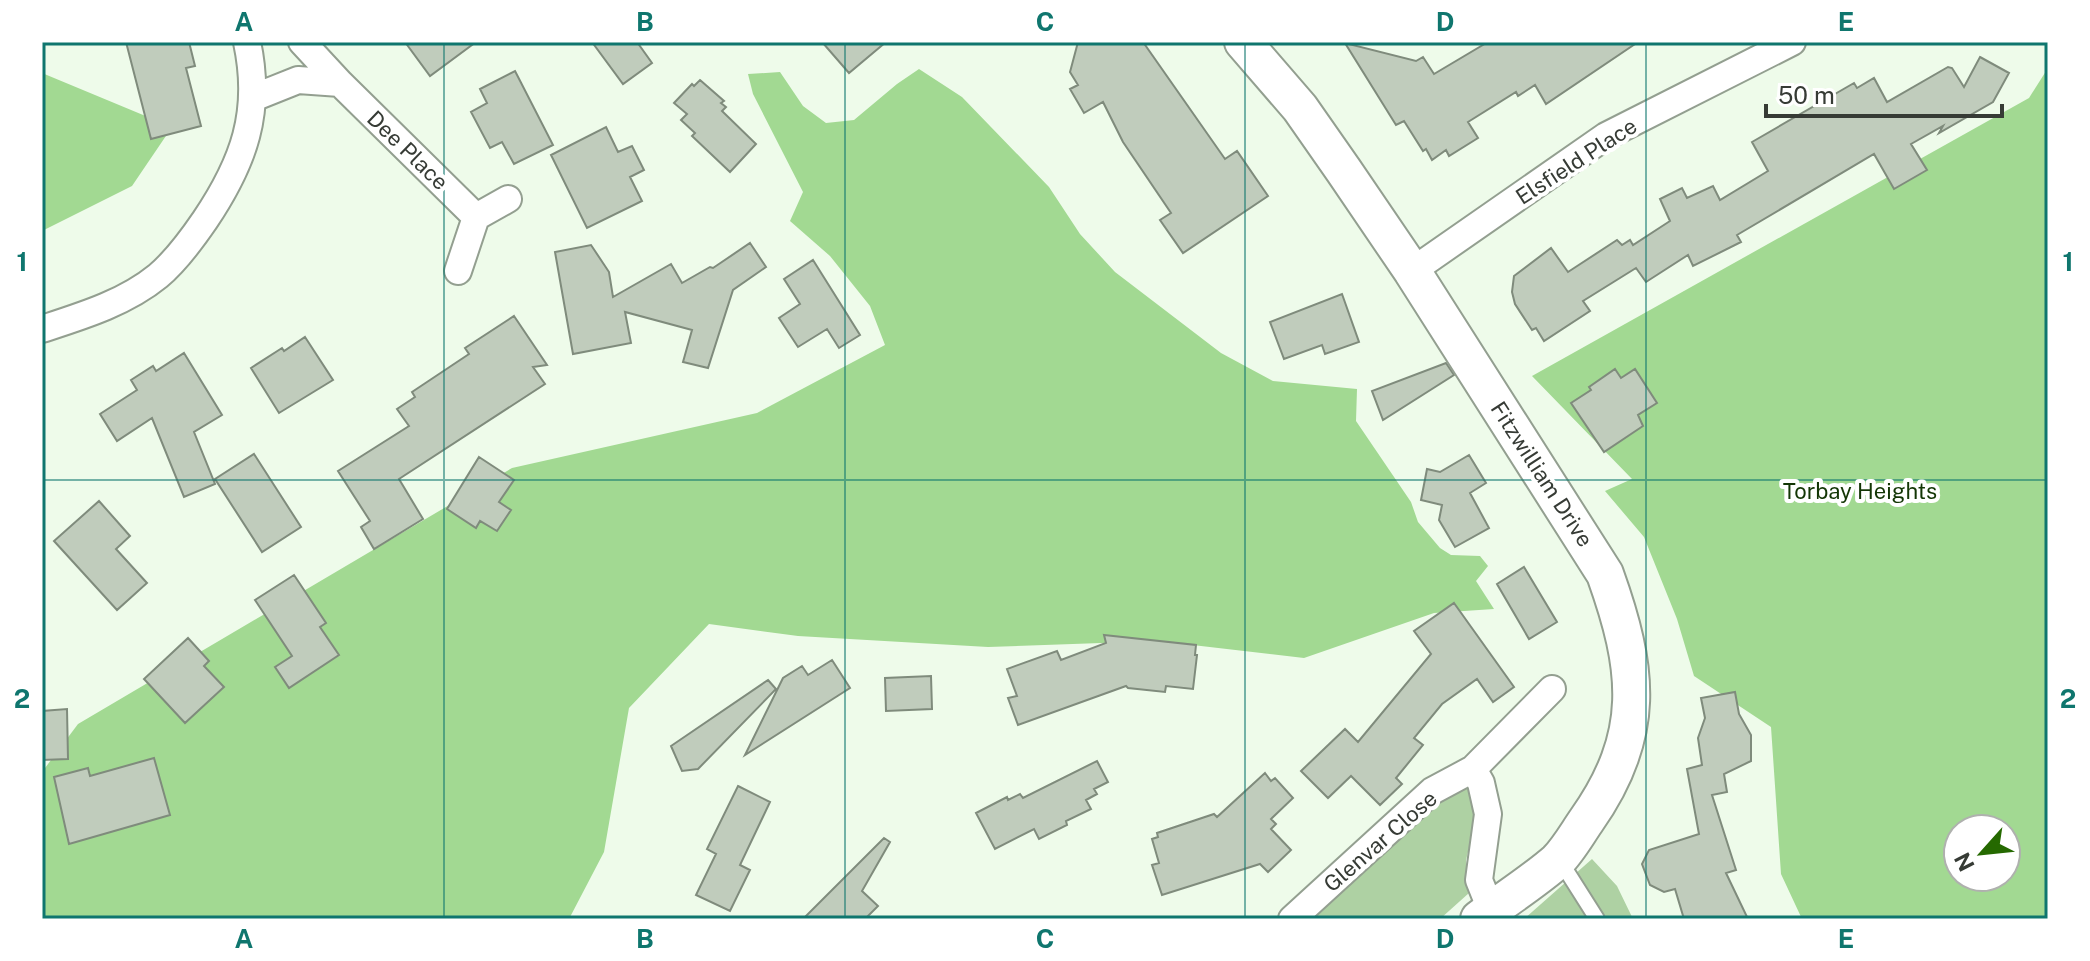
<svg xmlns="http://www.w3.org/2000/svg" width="2090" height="961" font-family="'Public Sans',sans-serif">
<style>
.green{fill:#aed1a3}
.forest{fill:#a2d992;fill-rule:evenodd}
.building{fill:#c0ccbc;stroke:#7f8b7c;stroke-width:2}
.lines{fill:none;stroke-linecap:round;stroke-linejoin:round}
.lane-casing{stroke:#939f90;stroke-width:18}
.street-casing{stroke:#939f90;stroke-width:30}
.secondary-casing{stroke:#939f90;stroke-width:40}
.lane{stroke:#fff;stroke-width:14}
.street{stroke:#fff;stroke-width:26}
.secondary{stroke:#fff;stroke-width:36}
.grid{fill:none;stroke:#0f766e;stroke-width:2;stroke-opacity:0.55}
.labels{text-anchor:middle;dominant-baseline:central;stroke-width:8;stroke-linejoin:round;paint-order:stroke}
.street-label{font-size:22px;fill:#363b35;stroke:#fff}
.park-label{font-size:22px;fill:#133605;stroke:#fff}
.neatline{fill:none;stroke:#0f766e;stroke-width:3}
.grid-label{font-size:26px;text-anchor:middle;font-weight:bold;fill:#0f766e}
</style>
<rect width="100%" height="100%" fill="#eefbea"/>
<path class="green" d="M 1465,782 L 1476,805 L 1474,828 L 1466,860 L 1469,893 L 1440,919 L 1306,919 L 1434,801 Z
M 1592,859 L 1617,886 L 1633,919 L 1524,919 Z"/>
<path class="forest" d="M 2048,68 L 2048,919 L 1802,919 L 1781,874 L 1771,727 L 1694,676 L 1677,619 L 1644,537 L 1605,491 L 1632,479 L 1532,376 L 2029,98 ZM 1958,829 L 2006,829 L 2006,877 L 1958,877 Z
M 919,69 L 962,97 L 1049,187 L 1080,234 L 1115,272 L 1221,353 L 1273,381 L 1357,389 L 1356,421 L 1411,502 L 1418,522 L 1440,548 L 1451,555 L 1480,556 L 1488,566 L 1476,581 L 1494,609 L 1434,613 L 1304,658 L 1158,641 L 988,647 L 798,636 L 709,624 L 629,708 L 604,852 L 569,919 L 42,919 L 42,772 L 78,724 L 512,468 L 757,413 L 885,345 L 870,306 L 830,256 L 790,221 L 803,192 L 753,94 L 748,74 L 780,72 L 803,106 L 826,123 L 854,120 L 897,84 Z
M 42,73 L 172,127 L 132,186 L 42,231 Z"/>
<path class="building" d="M 126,42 L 189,42 L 195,66 L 186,68 L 201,126 L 151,139 Z
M 405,42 L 476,42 L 430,76 Z
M 592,42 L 637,42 L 652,63 L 623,84 Z
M 822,42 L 886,42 L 849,73 Z
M 1078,42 L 1143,42 L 1225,159 L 1237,151 L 1268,196 L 1183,253 L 1160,220 L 1171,213 L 1123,142 L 1103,102 L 1084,113 L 1070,89 L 1078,85 L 1070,72 Z
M 1488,42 L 1638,42 L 1546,104 L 1535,85 L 1518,96 L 1516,92 L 1468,122 L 1478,138 L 1449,156 L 1446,150 L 1432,160 L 1426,149 L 1423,151 L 1404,121 L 1396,125 L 1345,43 L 1416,61 L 1423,57 L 1434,74 Z
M 1980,57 L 2009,73 L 1993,102 L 1939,133 L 1943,126 L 1911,144 L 1927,170 L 1894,189 L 1874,154 L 1737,235 L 1741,242 L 1693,266 L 1688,255 L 1646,282 L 1636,268 L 1583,301 L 1590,311 L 1544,341 L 1536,328 L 1532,330 L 1515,304 L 1512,292 L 1514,276 L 1551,248 L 1568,272 L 1617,240 L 1622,245 L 1630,240 L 1633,245 L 1670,221 L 1660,199 L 1682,188 L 1687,198 L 1713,186 L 1720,200 L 1768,171 L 1752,142 L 1854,83 L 1857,88 L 1874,78 L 1887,102 L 1948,67 L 1952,68 L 1964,87 Z
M 515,71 L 553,145 L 514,164 L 502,142 L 490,148 L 471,112 L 487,103 L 480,89 Z
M 700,80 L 724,101 L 721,103 L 726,107 L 722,111 L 756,144 L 730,172 L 692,136 L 695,133 L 681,120 L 687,114 L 674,103 L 692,84 L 694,86 Z
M 606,127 L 618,152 L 632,146 L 644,170 L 630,177 L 642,201 L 587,228 L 551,155 Z
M 750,243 L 766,267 L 733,290 L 708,368 L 683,362 L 692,330 L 625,312 L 631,343 L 573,354 L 555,252 L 591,245 L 609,272 L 613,297 L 671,264 L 682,283 L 710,267 L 713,268 Z
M 813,260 L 860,335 L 839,348 L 827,329 L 798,347 L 779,318 L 800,304 L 784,279 Z
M 1342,294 L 1359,342 L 1325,354 L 1322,345 L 1284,359 L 1270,322 Z
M 514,316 L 547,365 L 533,367 L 545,384 L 399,479 L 423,519 L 374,549 L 361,527 L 370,521 L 338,471 L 409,426 L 397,409 L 415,397 L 412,392 L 469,354 L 465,348 Z
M 305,337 L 333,380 L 279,413 L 251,368 L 282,348 L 284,351 Z
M 184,353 L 222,415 L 194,432 L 215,484 L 184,497 L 152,418 L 117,441 L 100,414 L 137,390 L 131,380 L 153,366 L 156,371 Z
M 1446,363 L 1454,375 L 1383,420 L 1372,391 Z
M 1615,369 L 1621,378 L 1635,369 L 1657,403 L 1638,415 L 1643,426 L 1604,452 L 1571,403 L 1591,390 L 1589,387 Z
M 254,454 L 301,527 L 262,552 L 215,479 Z
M 1469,455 L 1486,483 L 1470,493 L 1489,528 L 1455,547 L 1439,520 L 1442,505 L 1421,500 L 1427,469 L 1440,472 Z
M 479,457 L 514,480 L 499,502 L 511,510 L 497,531 L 480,521 L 476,528 L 447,509 Z
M 99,501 L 130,536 L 116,549 L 147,583 L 117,610 L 54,541 Z
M 1524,567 L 1557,622 L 1529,639 L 1497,584 Z
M 294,575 L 326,623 L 320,627 L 339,655 L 289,688 L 275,667 L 292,656 L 255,600 Z
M 1454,603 L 1514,687 L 1493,702 L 1477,679 L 1442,704 L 1414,738 L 1423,745 L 1396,778 L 1402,784 L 1380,805 L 1351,776 L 1328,798 L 1301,771 L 1345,729 L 1358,742 L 1431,654 L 1414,631 Z
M 1104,635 L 1196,645 L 1195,655 L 1197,655 L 1193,689 L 1166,686 L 1165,692 L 1128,688 L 1126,686 L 1018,725 L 1008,698 L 1017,696 L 1007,669 L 1057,651 L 1061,660 L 1106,643 Z
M 188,638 L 209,661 L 204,666 L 224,687 L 185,723 L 144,679 Z
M 832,660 L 850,688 L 745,755 L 783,678 L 802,666 L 808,675 Z
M 931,676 L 932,709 L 886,711 L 885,678 Z
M 768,680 L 776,689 L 698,769 L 682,771 L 671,746 Z
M 1735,692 L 1739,714 L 1751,735 L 1751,761 L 1724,774 L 1727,792 L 1712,795 L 1736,870 L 1726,873 L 1748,919 L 1684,919 L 1675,889 L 1664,892 L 1650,885 L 1642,864 L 1649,850 L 1699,834 L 1687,769 L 1702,765 L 1698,738 L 1705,718 L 1701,698 Z
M 67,709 L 68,759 L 42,760 L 42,711 Z
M 154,758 L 170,815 L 69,844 L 54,777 L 88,768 L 90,776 Z
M 1097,761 L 1108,782 L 1094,789 L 1097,794 L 1086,800 L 1091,809 L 1066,821 L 1067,825 L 1039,839 L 1034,829 L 995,849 L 976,813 L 1007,797 L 1008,800 L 1020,794 L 1023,798 Z
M 1265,773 L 1271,781 L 1275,778 L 1293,798 L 1271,819 L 1276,824 L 1271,829 L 1291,850 L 1268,872 L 1260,864 L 1162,895 L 1152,865 L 1159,863 L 1152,839 L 1158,837 L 1157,833 L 1214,814 L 1217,817 Z
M 738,786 L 770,802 L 740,865 L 750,870 L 730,911 L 696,895 L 716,854 L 707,849 Z
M 884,838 L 890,842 L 862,891 L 878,906 L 865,919 L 803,919 Z"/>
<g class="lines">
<g class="lane-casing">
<path id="lane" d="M 1559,859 L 1597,919"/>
</g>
<g class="street-casing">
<path id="street" d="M 340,83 L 476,217
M 253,98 L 298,80 L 340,83 L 302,42
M 458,271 L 476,217 L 508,199
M 1412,271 L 1606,136 L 1792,42
M 42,329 C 82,316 125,303 158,276 C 176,261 192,239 205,220 C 244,162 262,112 247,42
M 1473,769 L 1552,689
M 1292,919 L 1432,791 L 1473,769 L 1481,783 L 1488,814 L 1479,880 L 1491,910"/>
</g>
<g class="secondary-casing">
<path id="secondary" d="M 1243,42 L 1300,108 L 1344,171 L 1412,271 L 1605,574 C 1639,669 1647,735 1586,821 C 1577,834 1568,850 1557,861 C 1533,882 1504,900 1479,919"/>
</g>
<use href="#lane" class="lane"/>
<use href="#street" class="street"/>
<use href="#secondary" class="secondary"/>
</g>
<path class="grid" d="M 444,42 L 444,919M 845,42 L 845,919M 1245,42 L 1245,919M 1646,42 L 1646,919M 42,480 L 2048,480"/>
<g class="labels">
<g class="street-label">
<text transform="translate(408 150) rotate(44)">Dee Place</text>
<text transform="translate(1576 161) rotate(-33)">Elsfield Place</text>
<text transform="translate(1542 474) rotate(57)">Fitzwilliam Drive</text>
<text transform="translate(1380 841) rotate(-41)">Glenvar Close</text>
</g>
<g class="park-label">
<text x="1860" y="491">Torbay Heights</text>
</g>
</g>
<rect width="2090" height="961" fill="none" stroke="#ffffff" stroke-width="88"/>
<g transform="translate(1982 853) rotate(243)"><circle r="38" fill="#ffffff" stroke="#afb1ae" stroke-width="2"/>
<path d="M0-6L14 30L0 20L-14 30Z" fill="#256900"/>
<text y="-12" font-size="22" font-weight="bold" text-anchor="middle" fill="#363b35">N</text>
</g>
<path d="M1766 104v12h236v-12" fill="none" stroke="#363b35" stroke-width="4"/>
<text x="1778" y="104" font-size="24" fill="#363b35" stroke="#ffffff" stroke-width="6" paint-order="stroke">50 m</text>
<rect x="44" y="44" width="2002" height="873" class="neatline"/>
<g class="grid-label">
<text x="244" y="31">A</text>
<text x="645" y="31">B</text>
<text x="1045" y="31">C</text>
<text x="1445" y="31">D</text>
<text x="1846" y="31">E</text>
<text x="22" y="271">1</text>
<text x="2068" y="271">1</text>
<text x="22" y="708">2</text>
<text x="2068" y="708">2</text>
<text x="244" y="948">A</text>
<text x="645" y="948">B</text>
<text x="1045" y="948">C</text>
<text x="1445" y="948">D</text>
<text x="1846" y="948">E</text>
</g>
</svg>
